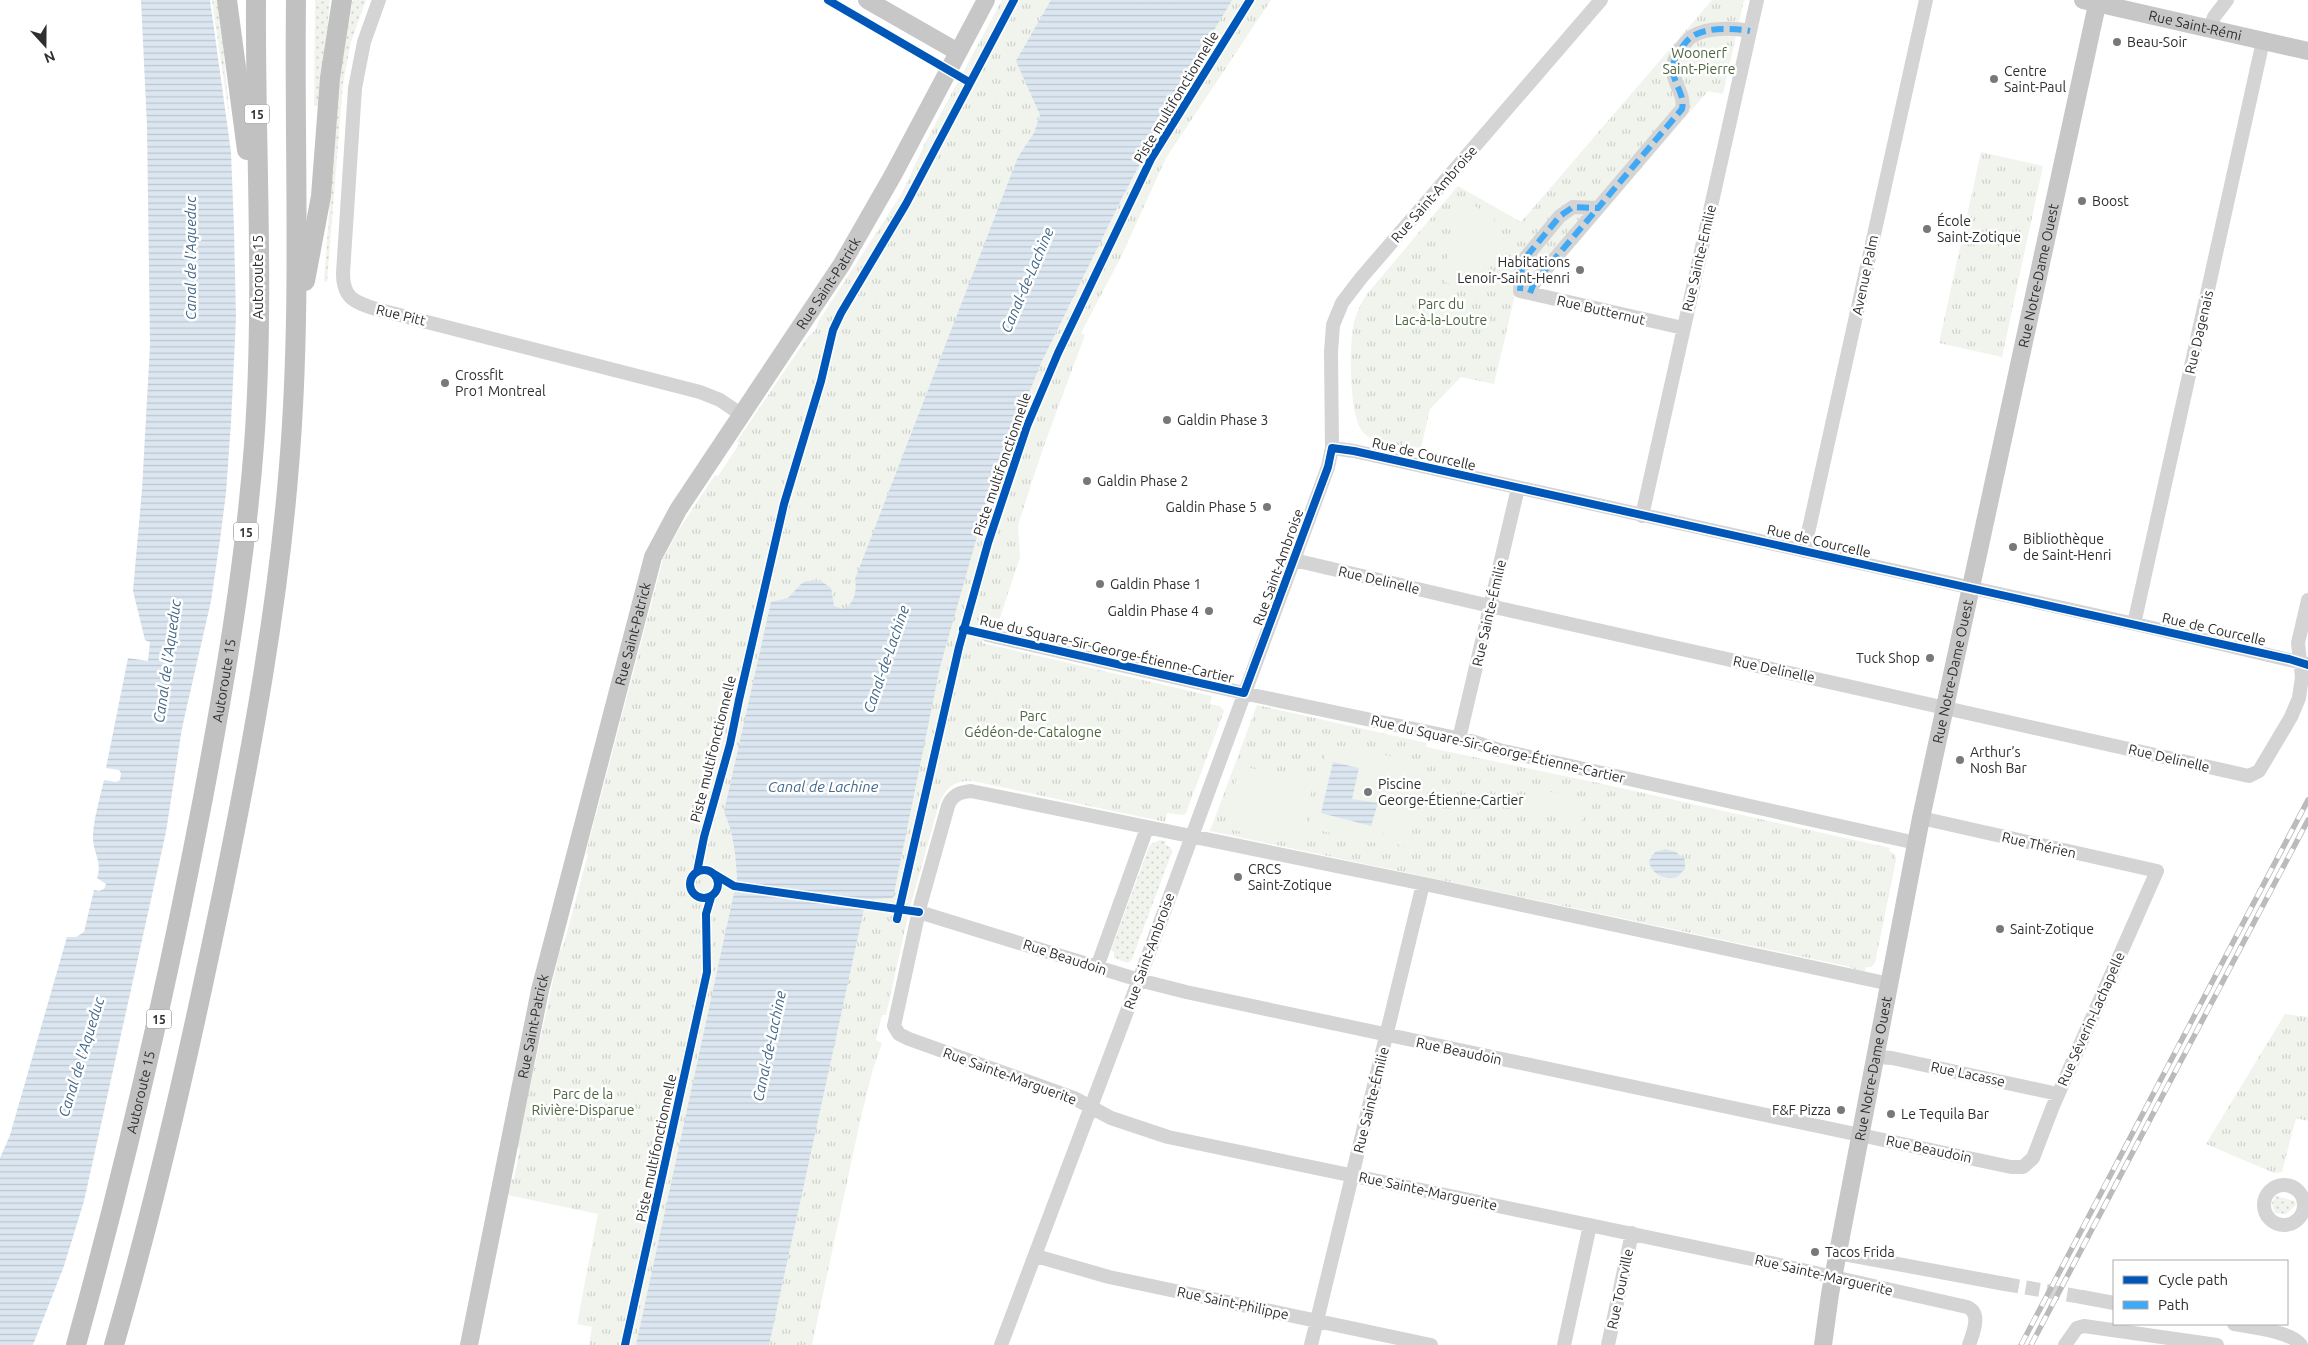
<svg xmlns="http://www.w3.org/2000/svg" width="2308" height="1345" font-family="Ubuntu,sans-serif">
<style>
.grass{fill:url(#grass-dots)}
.park{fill:url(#park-tufts)}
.garden{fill:#f0f4ed}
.water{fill:url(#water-rules)}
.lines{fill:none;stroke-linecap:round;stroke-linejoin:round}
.minor-tunnel{stroke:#d5d5d5;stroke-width:14;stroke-dasharray:14 7;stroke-linecap:butt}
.minor{stroke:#d4d4d4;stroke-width:14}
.major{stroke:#c7c7c7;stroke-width:18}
.highway{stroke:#c1c1c1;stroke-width:20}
.rail-casing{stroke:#bbb;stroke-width:5.5}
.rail{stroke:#fff;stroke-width:4;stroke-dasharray:11;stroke-linecap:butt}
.quiet{stroke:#3fa9f5;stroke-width:6;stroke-dasharray:12 6;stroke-linecap:butt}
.cycleway-casing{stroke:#fff;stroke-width:11}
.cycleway{stroke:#0057b8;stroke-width:8}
.poi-dot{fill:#787878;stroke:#fff;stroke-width:2}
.labels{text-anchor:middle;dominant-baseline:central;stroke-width:5;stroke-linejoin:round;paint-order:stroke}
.shield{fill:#fff;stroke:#6d6d6d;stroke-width:1}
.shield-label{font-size:12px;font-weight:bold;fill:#2f2f2f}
.street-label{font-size:14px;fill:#2f2f2f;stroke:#fff}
.poi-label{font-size:14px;fill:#2f2f2f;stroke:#fff;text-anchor:start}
.park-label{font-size:14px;fill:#4f6640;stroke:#fff}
.water-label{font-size:15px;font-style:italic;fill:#446989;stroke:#fff}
</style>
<defs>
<pattern id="grass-dots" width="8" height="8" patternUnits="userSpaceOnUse" patternTransform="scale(1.25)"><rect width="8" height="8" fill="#f0f4ed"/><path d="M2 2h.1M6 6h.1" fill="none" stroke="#ced2cc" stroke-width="1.8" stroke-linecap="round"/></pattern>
<pattern id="park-tufts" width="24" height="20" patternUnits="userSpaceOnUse" patternTransform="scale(1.25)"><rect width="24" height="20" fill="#f0f4ed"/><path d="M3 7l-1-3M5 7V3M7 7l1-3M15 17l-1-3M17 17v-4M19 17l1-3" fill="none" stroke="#ced2cc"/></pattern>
<pattern id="water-rules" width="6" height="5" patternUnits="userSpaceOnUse" patternTransform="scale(1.25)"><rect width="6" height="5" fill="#dbe6f0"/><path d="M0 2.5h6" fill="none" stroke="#bcc6ce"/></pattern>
</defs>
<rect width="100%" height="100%" fill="#fff"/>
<path class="grass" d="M 212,0 L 219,0 L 230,121 L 214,15 Z
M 315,0 L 330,0 L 320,106 L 314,106 Z
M 353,0 L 366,0 L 351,42 L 343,83 L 327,282 L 324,281 L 340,69 Z
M 1160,840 L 1166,841 L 1165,844 L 1171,848 L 1172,852 L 1132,959 L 1128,963 L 1114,958 L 1114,952 L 1111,950 L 1149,847 L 1151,844 Z
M 2276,1196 L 2295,1201 L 2296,1205 L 2286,1214 L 2275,1213 L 2272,1203 Z"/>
<path class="park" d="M 1002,0 L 1271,0 L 1166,158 L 1121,257 L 1081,333 L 1085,335 L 1042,451 L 1018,525 L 1020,557 L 997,627 L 986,624 L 982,643 L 1212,696 L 1210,704 L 1220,706 L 1224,711 L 1186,813 L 1183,815 L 1167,813 L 1165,822 L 973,781 C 955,780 946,787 939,804 L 909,911 L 886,1015 L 882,1015 L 876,1040 L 882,1043 L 873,1069 L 861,1117 L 812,1345 L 589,1345 L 592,1327 L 577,1324 L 598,1214 L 508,1195 L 511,1179 L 514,1179 L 520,1148 L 517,1147 L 559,953 L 564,944 L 588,854 L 586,853 L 663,559 L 678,531 L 715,475 L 718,476 L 740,443 L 737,441 L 807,338 L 816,329 L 818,322 L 901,195 L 926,141 Z
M 1712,0 L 1744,0 L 1723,94 L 1708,91 L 1542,283 L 1519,278 L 1494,384 L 1461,377 L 1430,409 L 1421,448 C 1404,445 1378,445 1365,434 C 1348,421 1349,343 1354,322 C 1357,312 1361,303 1367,294 L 1458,186 L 1521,222 Z
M 1981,152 L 2043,166 L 2002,357 L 1939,343 Z
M 1257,705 L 1427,743 L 1426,747 L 1603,784 L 1890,848 L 1889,851 L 1895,854 L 1896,860 L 1875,963 L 1871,967 L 1866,967 L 1864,974 L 1859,973 L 1851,967 L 1210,831 Z
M 2285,1014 L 2308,1017 L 2308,1121 L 2296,1118 L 2282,1172 L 2274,1173 L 2206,1144 Z"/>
<path class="garden" d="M 1469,203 L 1496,218 L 1484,231 L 1505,250 L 1472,288 L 1447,283 L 1444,281 L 1452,223 Z
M 1328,744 L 1406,759 L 1407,763 L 1426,762 L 1424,779 L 1418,797 L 1423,806 L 1415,805 L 1412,833 L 1403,848 L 1383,833 L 1376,843 L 1308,828 Z
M 1245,767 L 1314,781 L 1299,843 L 1227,829 L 1238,771 Z
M 1533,788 L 1587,800 L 1581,823 L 1528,811 Z"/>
<path class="water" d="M 141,0 L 210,0 L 231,152 L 234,228 L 236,318 L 231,423 L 226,493 L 220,540 L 211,601 L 182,728 L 166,832 L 84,1201 L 64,1266 L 33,1345 L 0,1345 L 0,1158 L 10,1135 L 67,937 L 76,937 L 84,932 L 94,890 L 99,891 L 104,889 L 106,884 L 97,878 C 103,860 92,853 93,835 C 94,817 100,798 104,780 L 116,782 L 120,780 L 121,773 L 119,770 L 106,768 L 128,658 L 148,661 L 150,642 L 145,640 L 133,591 L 142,490 L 150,345 L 147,126 Z
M 1051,0 L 1232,0 L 1182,84 L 1122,198 L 1042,361 L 1013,431 L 978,533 L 940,667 L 893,898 L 862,900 L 861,908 L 864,909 L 769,1345 L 636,1345 L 737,879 C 736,857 734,833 724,812 L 771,602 L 788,598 L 801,584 L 806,581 L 821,581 L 831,588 L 834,606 L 843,609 C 855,604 857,590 855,579 L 1018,157 L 1034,133 L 1040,115 L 1016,61 Z
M 1333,762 L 1359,768 L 1352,799 L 1378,803 L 1371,826 L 1321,813 Z
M 1665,849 L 1676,852 L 1685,860 L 1685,869 L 1677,877 C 1664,880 1651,874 1649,861 L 1655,852 Z"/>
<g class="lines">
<path class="minor-tunnel" d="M 2005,1284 L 2082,1297"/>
<path class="minor" d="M 379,0 L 364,42 L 355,88 L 343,273 C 343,298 354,302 376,309 L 700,392 L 720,400 L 742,415
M 2210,28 L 2214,17 L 2227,0
M 1530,293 L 1534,283 L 1598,208
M 1683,328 L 1520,291 L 1522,266 L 1526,257 L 1560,216 L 1573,207 L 1598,208 L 1682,109 C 1685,95 1675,86 1673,72 C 1672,64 1675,57 1680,50 C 1684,45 1687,39 1693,36 C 1707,27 1734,28 1750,31
M 1332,448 L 1354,451 L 2144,626 L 2307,664
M 1642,516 L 1757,0
M 1804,551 L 1926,0
M 1294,560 L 1490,606 L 2249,776 L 2259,771 L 2291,717 L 2299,698 L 2302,677 L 2298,643 L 2308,600
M 2134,624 L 2263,41
M 988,635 L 1257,696 L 1471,741 L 1499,750 L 1916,843
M 1459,739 L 1518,488
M 919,912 L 1139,980 L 1186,992 L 2011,1167 L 2023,1167 L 2033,1158 L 2053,1106 L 2157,871 L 1921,818
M 1097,967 L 1147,828
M 1890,984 L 1434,886 L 971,791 C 960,792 952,795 948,806 L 920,906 L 894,1026 L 899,1034 L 909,1039 L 1074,1098 L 1111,1118 L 1168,1137 L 1780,1265 L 1967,1307 C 1982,1313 1973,1333 1969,1345
M 1877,1057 L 1892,1058 L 2058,1094
M2264 1205a20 20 0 1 1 40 0a20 20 0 1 1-40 0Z
M 1838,1253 L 2005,1284
M 1036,1256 L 1109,1277 L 1431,1345
M 2082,1297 L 2114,1303
M 2234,1324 C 2252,1327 2290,1331 2301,1345
M 1001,1345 L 1143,969 L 1328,467 L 1332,448 L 1331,352 L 1333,325 L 1342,303 L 1361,278 L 1601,0
M 1311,1345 L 1423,884
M 1564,1345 L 1590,1225
M 1608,1345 L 1632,1233
M 2065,1345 L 2077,1328 L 2084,1326 L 2217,1345"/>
<g class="major">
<path d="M 867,0 L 958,52"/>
<path id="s1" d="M 2083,0 L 2308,51"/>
<path id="s2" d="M 469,1345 L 540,990 L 653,557 L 678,510 L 842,264 L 893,175 L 986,0"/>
<path id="s3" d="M 1823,1345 L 1830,1294 L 1921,818 L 2098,0"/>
</g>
<g class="highway">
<path d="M 227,0 L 247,150"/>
<path d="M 305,281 L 321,196 L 330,78 L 342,0"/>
<path id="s4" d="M 76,1345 C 126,1164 168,982 203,798 C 225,681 245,564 254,445 C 265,297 255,148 256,0"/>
<path d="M 114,1345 C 158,1193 192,1040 224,885 C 252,747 278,606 289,466 C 302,311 294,155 296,0"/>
</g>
<g class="rail-casing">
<path id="rail" d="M 2021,1345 L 2308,800
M 2031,1345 L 2308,820"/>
</g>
<use href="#rail" class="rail"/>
<path class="quiet" d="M 1520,291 L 1522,266 L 1526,257 L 1560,216 L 1573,207 L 1598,208 L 1682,109 C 1685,95 1675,86 1673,72 C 1672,64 1675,57 1680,50 C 1684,45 1687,39 1693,36 C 1707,27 1734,28 1750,31
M 1530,293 L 1534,283 L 1598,208"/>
<g class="cycleway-casing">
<path id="cycleway" d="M 828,0 L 969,82
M 963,629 L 1244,693 L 1328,467 L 1332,448 L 1354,451 L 2289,659 L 2308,665
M690 884a14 14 0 1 1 28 0a14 14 0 1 1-28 0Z
M 697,872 L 704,837 L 730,744 L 739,700 L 784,504 L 821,381 L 833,330 L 841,313 L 906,204 L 1014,0
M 714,874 L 734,886 L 919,912
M 897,919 L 959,647 L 988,543 L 1027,426 L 1058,353 L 1151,159 L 1250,0
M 625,1345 L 707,972 L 706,914 L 711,897"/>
</g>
<use href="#cycleway" class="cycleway"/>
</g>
<g class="poi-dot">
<circle cx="2117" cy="42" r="5"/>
<circle cx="1994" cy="79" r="5"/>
<circle cx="2082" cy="201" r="5"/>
<circle cx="1927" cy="229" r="5"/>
<circle cx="1580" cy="270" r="5"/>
<circle cx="445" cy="383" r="5"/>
<circle cx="1167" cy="420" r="5"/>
<circle cx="1087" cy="481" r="5"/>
<circle cx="1267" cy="507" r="5"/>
<circle cx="2013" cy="547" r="5"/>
<circle cx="1100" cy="584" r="5"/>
<circle cx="1209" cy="611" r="5"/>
<circle cx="1930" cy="658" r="5"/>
<circle cx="1960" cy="760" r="5"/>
<circle cx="1368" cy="792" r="5"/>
<circle cx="1238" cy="877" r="5"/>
<circle cx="2000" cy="929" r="5"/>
<circle cx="1841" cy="1110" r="5"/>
<circle cx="1891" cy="1114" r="5"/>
<circle cx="1815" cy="1252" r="5"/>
</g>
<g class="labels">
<g class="shield">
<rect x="244.5" y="104.5" width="25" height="19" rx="4"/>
<rect x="233.5" y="522.5" width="25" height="19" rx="4"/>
<rect x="146.5" y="1009.5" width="25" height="19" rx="4"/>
</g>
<g class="shield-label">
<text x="257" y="114">15</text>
<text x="246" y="532">15</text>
<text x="159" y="1019">15</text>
</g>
<g class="street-label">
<text stroke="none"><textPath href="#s1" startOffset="115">Rue Saint-Rémi</textPath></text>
<text transform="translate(1176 97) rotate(-59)">Piste multifonctionnelle</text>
<text transform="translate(1434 194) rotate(-49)">Rue Saint-Ambroise</text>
<text transform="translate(1699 258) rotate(-77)">Rue Sainte-Emilie</text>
<text transform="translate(1865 275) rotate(-78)">Avenue Palm</text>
<text stroke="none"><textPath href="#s3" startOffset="1091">Rue Notre-Dame Ouest</textPath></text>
<text transform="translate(258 277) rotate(-90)">Autoroute 15</text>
<text stroke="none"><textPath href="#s2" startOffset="1135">Rue Saint-Patrick</textPath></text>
<text transform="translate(1601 310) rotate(13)">Rue Butternut</text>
<text transform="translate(401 315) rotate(14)">Rue Pitt</text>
<text transform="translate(2199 332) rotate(-77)">Rue Dagenais</text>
<text transform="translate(1424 454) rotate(13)">Rue de Courcelle</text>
<text transform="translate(1002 464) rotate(-71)">Piste multifonctionnelle</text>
<text transform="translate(1819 541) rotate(13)">Rue de Courcelle</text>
<text transform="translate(1278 567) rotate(-70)">Rue Saint-Ambroise</text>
<text transform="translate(1379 580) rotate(13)">Rue Delinelle</text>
<text transform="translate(1489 613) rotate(-77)">Rue Sainte-Émilie</text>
<text transform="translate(2214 629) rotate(13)">Rue de Courcelle</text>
<text stroke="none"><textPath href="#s2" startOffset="730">Rue Saint-Patrick</textPath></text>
<text transform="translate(1107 649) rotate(13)">Rue du Square-Sir-George-Étienne-Cartier</text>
<text transform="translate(1774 669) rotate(12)">Rue Delinelle</text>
<text stroke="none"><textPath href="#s3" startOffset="686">Rue Notre-Dame Ouest</textPath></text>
<text stroke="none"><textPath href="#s4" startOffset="681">Autoroute 15</textPath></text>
<text transform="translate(713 749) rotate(-76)">Piste multifonctionnelle</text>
<text transform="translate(1498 749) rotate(13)">Rue du Square-Sir-George-Étienne-Cartier</text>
<text transform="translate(2169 758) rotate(13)">Rue Delinelle</text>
<text transform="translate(2039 845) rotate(13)">Rue Thérien</text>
<text transform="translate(1149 951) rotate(-70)">Rue Saint-Ambroise</text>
<text transform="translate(1065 957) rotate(18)">Rue Beaudoin</text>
<text transform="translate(2091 1019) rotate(-66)">Rue Séverin-Lachapelle</text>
<text stroke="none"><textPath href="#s2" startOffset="325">Rue Saint-Patrick</textPath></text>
<text transform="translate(1459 1051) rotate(12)">Rue Beaudoin</text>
<text stroke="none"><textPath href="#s3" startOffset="281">Rue Notre-Dame Ouest</textPath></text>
<text transform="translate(1968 1074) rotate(12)">Rue Lacasse</text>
<text transform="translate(1010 1076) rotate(20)">Rue Sainte-Marguerite</text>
<text stroke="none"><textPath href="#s4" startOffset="261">Autoroute 15</textPath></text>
<text transform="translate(1371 1100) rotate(-76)">Rue Sainte-Émilie</text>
<text transform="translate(656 1148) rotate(-78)">Piste multifonctionnelle</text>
<text transform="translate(1929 1149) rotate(12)">Rue Beaudoin</text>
<text transform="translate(1428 1191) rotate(12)">Rue Sainte-Marguerite</text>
<text transform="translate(1824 1275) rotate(13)">Rue Sainte-Marguerite</text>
<text transform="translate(1620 1289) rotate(-78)">Rue Tourville</text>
<text transform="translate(1233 1303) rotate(12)">Rue Saint-Philippe</text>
</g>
<g class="poi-label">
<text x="2127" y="42">Beau-Soir</text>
<text x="2004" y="71">Centre<tspan x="2004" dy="16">Saint-Paul</tspan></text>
<text x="2092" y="201">Boost</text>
<text x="1937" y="221">École<tspan x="1937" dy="16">Saint-Zotique</tspan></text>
<text x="1570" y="262" text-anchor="end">Habitations<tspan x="1570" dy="16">Lenoir-Saint-Henri</tspan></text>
<text x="455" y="375">Crossfit<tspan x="455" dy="16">Pro1 Montreal</tspan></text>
<text x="1177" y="420">Galdin Phase 3</text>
<text x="1097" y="481">Galdin Phase 2</text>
<text x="1257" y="507" text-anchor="end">Galdin Phase 5</text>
<text x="2023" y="539">Bibliothèque<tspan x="2023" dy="16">de Saint-Henri</tspan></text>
<text x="1110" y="584">Galdin Phase 1</text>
<text x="1199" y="611" text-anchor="end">Galdin Phase 4</text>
<text x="1920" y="658" text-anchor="end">Tuck Shop</text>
<text x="1970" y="752">Arthur’s<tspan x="1970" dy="16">Nosh Bar</tspan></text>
<text x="1378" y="784">Piscine<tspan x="1378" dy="16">George-Étienne-Cartier</tspan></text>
<text x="1248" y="869">CRCS<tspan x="1248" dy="16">Saint-Zotique</tspan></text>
<text x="2010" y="929">Saint-Zotique</text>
<text x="1831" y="1110" text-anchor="end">F&amp;F Pizza</text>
<text x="1901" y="1114">Le Tequila Bar</text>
<text x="1825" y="1252">Tacos Frida</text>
</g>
<g class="park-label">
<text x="1699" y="53">Woonerf<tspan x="1699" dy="16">Saint-Pierre</tspan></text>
<text x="1441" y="304">Parc du<tspan x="1441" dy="16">Lac-à-la-Loutre</tspan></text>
<text x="1033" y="716">Parc<tspan x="1033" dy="16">Gédéon-de-Catalogne</tspan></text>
<text x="583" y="1094">Parc de la<tspan x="583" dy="16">Rivière-Disparue</tspan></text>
</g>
<g class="water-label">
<text transform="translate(190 258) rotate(-90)">Canal de l'Aqueduc</text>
<text transform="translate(1027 280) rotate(-67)">Canal-de-Lachine</text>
<text transform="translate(886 659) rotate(-71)">Canal-de-Lachine</text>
<text transform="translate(167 661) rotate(-82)">Canal de l'Aqueduc</text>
<text x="823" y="786">Canal de Lachine</text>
<text transform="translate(769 1046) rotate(-78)">Canal-de-Lachine</text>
<text transform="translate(81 1057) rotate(-73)">Canal de l'Aqueduc</text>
</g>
</g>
<rect x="2113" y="1260" width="175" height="65" fill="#ffffff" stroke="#acacac"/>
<rect x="2123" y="1276" width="25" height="8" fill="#0057b8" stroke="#acacac"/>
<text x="2158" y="1285" font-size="15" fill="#2f2f2f">Cycle path</text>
<rect x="2123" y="1301" width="25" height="8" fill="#3fa9f5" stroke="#acacac"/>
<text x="2158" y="1310" font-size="15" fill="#2f2f2f">Path</text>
<g transform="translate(45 45) rotate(159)" stroke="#ffffff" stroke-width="4" paint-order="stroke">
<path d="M0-4L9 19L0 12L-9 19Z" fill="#2f2f2f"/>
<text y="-8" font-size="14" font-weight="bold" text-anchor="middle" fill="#2f2f2f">N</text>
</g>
</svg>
